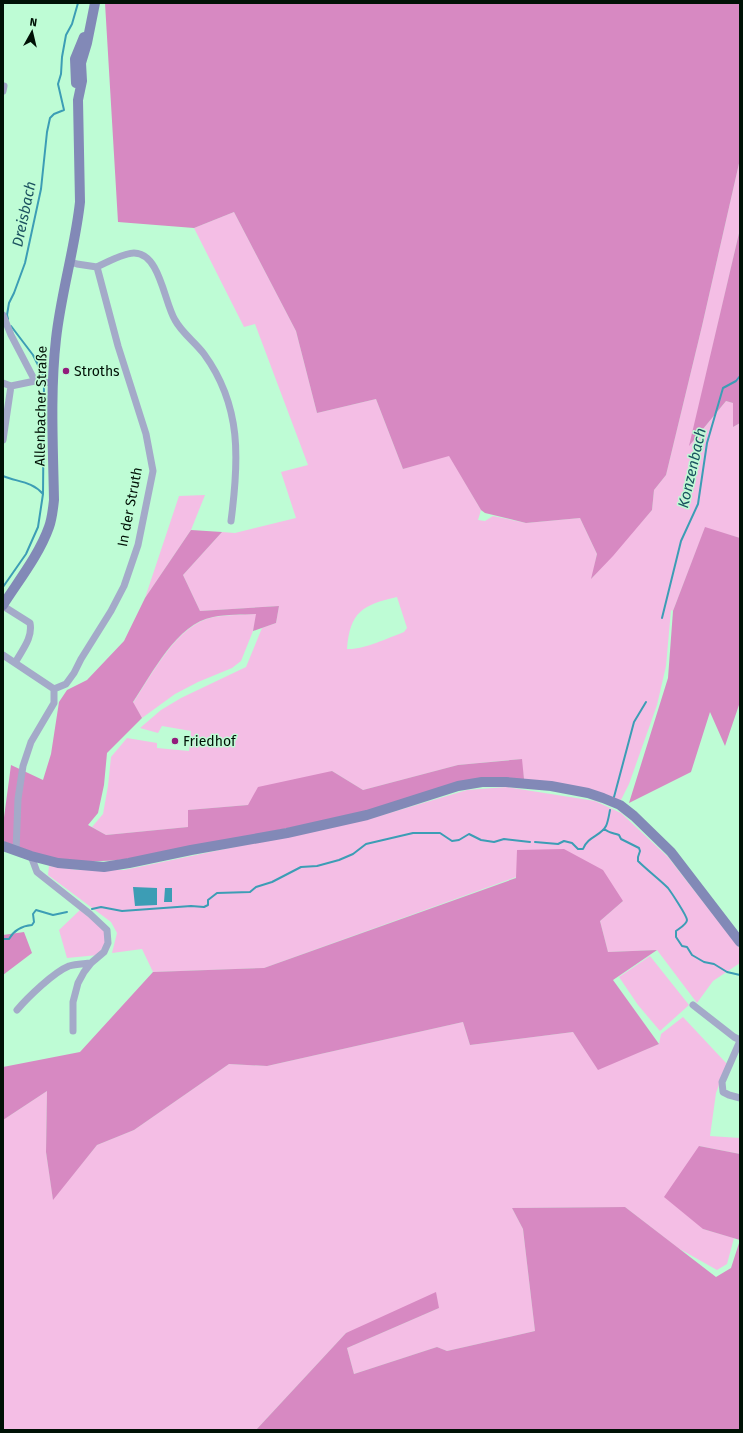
<svg xmlns="http://www.w3.org/2000/svg" width="743" height="1433" font-family="'Fira Sans',sans-serif">
<style>
.green{fill:#f4bee5;fill-rule:evenodd}
.forest{fill:#d789c2}
.water{fill:#3c9db5}
.lines{fill:none;stroke-linecap:round;stroke-linejoin:round}
.stream{stroke:#3c9db5;stroke-width:2}
.minor{stroke:#a4aac9;stroke-width:7}
.secondary{stroke:#8289b7;stroke-width:10}
.poi-dot{fill:#921d7c;stroke:#befcd5;stroke-width:1.5}
.labels{text-anchor:middle;dominant-baseline:central;stroke-width:3;stroke-linejoin:round;paint-order:stroke}
.poi-label{font-size:14px;fill:#001106;stroke:#befcd5;text-anchor:start}
.street-label{font-size:14px;fill:#001106;stroke:#befcd5}
.water-label{font-size:15px;font-style:italic;fill:#1c5260;stroke:#befcd5}
</style>
<rect width="100%" height="100%" fill="#befcd5"/>
<path class="green" d="M 740,159 L 740,229 L 690,445 L 726,401 L 733,403 L 733,427 L 740,423 L 740,538 L 705,528 L 673,611 L 671,610 L 666,666 L 657,705 L 629,784 L 621,800 L 524,779 L 521,759 L 458,765 L 363,790 L 332,771 L 248,805 L 188,810 L 188,827 L 106,835 L 92,827 L 103,814 L 108,786 L 111,757 L 127,738 L 157,743 L 157,748 L 189,751 L 191,731 L 162,726 L 158,733 L 140,728 L 161,710 L 181,698 L 246,667 L 262,628 L 276,623 L 279,606 L 200,611 L 183,575 L 222,532 L 235,533 L 296,518 L 281,472 L 308,465 L 255,324 L 244,327 L 194,228 L 234,212 L 296,331 L 317,413 L 376,399 L 403,469 L 449,455 L 481,510 L 478,520 L 485,521 L 493,516 L 526,523 L 580,518 L 597,554 L 592,578 L 652,510 L 654,490 L 666,475 L 702,326 ZM 397,597 L 407,628 L 404,632 C 388,638 363,650 347,649 C 350,612 362,605 397,597 Z
M 205,495 L 191,530 L 145,598 L 179,496 Z
M 257,614 L 253,631 L 241,661 L 232,668 L 198,682 L 175,694 L 142,718 L 133,703 C 152,674 178,623 214,617 C 228,615 243,615 257,614 Z
M 507,787 L 595,801 L 621,813 L 668,857 L 740,949 L 740,963 L 713,981 L 697,1003 L 657,950 L 608,952 L 600,921 L 623,901 L 516,877 L 264,968 L 153,972 L 142,949 L 112,953 L 117,933 L 111,922 L 48,875 L 49,866 L 78,870 L 124,870 L 369,819 L 467,790 Z
M 80,910 L 105,931 L 106,941 L 98,955 L 67,958 L 59,930 Z
M 650,956 L 689,1005 L 660,1031 L 638,1005 L 619,977 Z
M 683,1017 L 727,1064 L 716,1093 L 710,1136 L 740,1138 L 740,1154 L 699,1146 L 703,1229 L 734,1238 L 727,1264 L 717,1270 L 678,1248 L 625,1207 L 512,1208 L 523,1229 L 535,1331 L 447,1351 L 437,1347 L 354,1374 L 347,1348 L 439,1308 L 346,1333 L 256,1430 L 3,1430 L 3,1120 L 47,1091 L 46,1152 L 53,1199 L 97,1145 L 134,1130 L 229,1064 L 267,1066 L 463,1022 L 470,1045 L 573,1032 L 598,1069 L 659,1044 L 661,1034 Z"/>
<path class="forest" d="M 105,3 L 740,3 L 740,159 L 702,326 L 666,475 L 654,490 L 652,510 L 613,556 L 591,579 L 597,554 L 580,518 L 526,523 L 485,513 L 481,510 L 449,456 L 403,469 L 376,399 L 317,413 L 296,331 L 234,212 L 194,228 L 118,222 Z
M 740,229 L 740,423 L 733,427 L 733,403 L 726,401 L 689,446 Z
M 705,527 L 740,538 L 740,702 L 725,746 L 710,712 L 691,772 L 629,803 L 668,678 L 673,611 Z
M 191,530 L 222,532 L 183,575 L 200,611 L 279,606 L 276,623 L 253,631 L 256,614 C 242,615 227,614 213,617 C 177,623 152,674 133,702 L 142,718 L 107,753 L 104,785 L 98,813 L 88,825 L 106,835 L 188,827 L 188,810 L 248,805 L 258,787 L 332,771 L 363,790 L 458,765 L 522,759 L 524,779 L 482,780 L 365,813 L 136,858 C 104,862 72,864 41,855 C 28,851 16,846 3,841 L 3,825 L 11,765 L 43,780 L 51,754 L 59,702 L 67,690 L 87,680 L 124,641 L 145,598 Z
M 564,849 L 603,870 L 623,901 L 600,921 L 608,952 L 657,950 L 613,980 L 659,1044 L 598,1070 L 573,1032 L 470,1045 L 463,1022 L 267,1066 L 229,1064 L 134,1130 L 97,1145 L 53,1200 L 46,1152 L 47,1091 L 3,1120 L 3,1067 L 80,1052 L 153,972 L 264,968 L 516,878 L 517,850 Z
M 24,932 L 32,953 L 3,975 L 3,935 Z
M 699,1146 L 740,1154 L 740,1430 L 256,1430 L 346,1333 L 436,1292 L 439,1308 L 347,1348 L 354,1374 L 437,1347 L 447,1351 L 535,1331 L 523,1229 L 512,1208 L 625,1207 L 716,1277 L 731,1268 L 740,1240 L 703,1229 L 664,1197 Z"/>
<path class="water" d="M 133,887 L 157,888 L 157,905 L 135,906 Z
M 165,888 L 172,888 L 172,902 L 164,902 Z"/>
<g class="lines">
<path class="stream" d="M 8,319 L 7,315 L 9,303 L 14,293 L 25,263 L 41,189 L 47,132 L 50,118 L 54,114 L 64,110 L 58,84 L 61,74 L 62,57 L 66,35 L 72,24 L 78,3
M 11,326 L 33,355 L 44,377 L 44,380
M 3,476 C 17,482 32,481 43,494
M 3,587 L 26,554 L 38,527 L 43,494 L 44,384
M 662,618 L 681,541 L 698,504 L 707,443 L 723,388 L 736,381 L 740,376
M 614,797 L 634,722 L 646,702
M 604,829 C 609,833 614,833 619,835 L 621,839 L 639,848 L 640,851 L 638,857 L 638,861 C 647,870 659,879 668,888 C 671,892 687,916 687,920 C 687,924 680,928 676,931 L 676,937 L 682,946 L 687,947 L 692,955 L 704,962 L 714,964 L 727,972 L 740,975
M 535,842 L 558,844 L 564,841 L 572,843 L 578,849 L 583,849 C 588,836 601,836 606,826 C 608,822 609,815 610,810
M 92,909 L 101,907 L 122,911 L 191,906 L 204,907 L 208,905 L 208,900 L 217,893 L 250,892 L 256,887 L 272,882 L 301,867 L 317,866 L 339,860 L 353,854 L 366,844 L 413,833 L 440,833 L 452,841 L 459,840 L 469,834 L 481,840 L 494,842 L 504,839 L 530,842
M 3,939 L 9,939 C 14,930 21,926 32,925 L 34,922 L 33,914 L 36,910 L 53,915 L 67,912"/>
<path class="minor" d="M 3,91 L 4,86
M 97,267 C 107,262 124,253 134,253 C 160,253 164,302 175,320 C 182,333 195,342 204,354 C 242,406 239,460 231,521
M 3,315 L 11,335 L 35,381
M 3,383 L 11,386 L 35,381 L 52,383
M 3,440 L 11,386
M 3,606 L 30,623 C 33,638 22,650 15,663
M 3,655 L 54,689 L 54,703 L 31,742 L 23,766 L 18,799 L 16,851
M 54,689 L 66,684 L 74,673 L 81,659 L 111,611 L 124,586 L 138,545 L 153,471 L 146,434 L 118,346 L 97,267 L 77,264 L 71,262
M 31,856 L 37,872 L 90,914 L 107,930 L 108,943 L 104,952 L 91,963 L 84,972 L 78,983 L 73,1002 L 73,1031
M 693,1005 L 734,1037 L 740,1040
M 17,1010 C 28,997 54,972 69,966 C 76,964 84,964 91,963
M 740,1041 L 722,1082 L 723,1092 L 729,1095 L 740,1098"/>
<path class="secondary" d="M 76,83 L 75,59 L 84,37
M 3,605 C 19,580 39,555 49,527 C 52,519 53,509 54,500 C 53,446 50,392 56,339 C 61,293 75,248 80,202 L 78,100 L 82,81 L 81,63 L 87,43 L 95,3
M 3,846 L 31,856 L 58,863 L 104,867 L 129,863 L 191,850 L 287,833 L 367,815 L 458,786 L 482,782 L 506,782 L 551,786 L 588,793 L 603,798 L 620,805 L 634,816 L 671,852 L 740,942"/>
</g>
<g class="poi-dot">
<circle cx="66" cy="371" r="4"/>
<circle cx="175" cy="741" r="4"/>
</g>
<g class="labels">
<g class="poi-label">
<text x="74" y="371">Stroths</text>
<text x="183" y="741">Friedhof</text>
</g>
<g class="street-label">
<text transform="translate(41 406) rotate(-89)">Allenbacher Straße</text>
<text transform="translate(130 507) rotate(-79)">In der Struth</text>
</g>
<g class="water-label">
<text transform="translate(24 214) rotate(-78)">Dreisbach</text>
<text transform="translate(692 468) rotate(-77)">Konzenbach</text>
</g>
</g>
<rect width="743" height="1433" fill="none" stroke="#001106" stroke-width="8"/>
<g transform="translate(32 32) rotate(8)" stroke="#befcd5" stroke-width="3" paint-order="stroke">
<path d="M0-3L7 15L0 10L-7 15Z" fill="#001106"/>
<text y="-6" font-size="11" font-weight="bold" text-anchor="middle" fill="#001106">N</text>
</g>
</svg>
